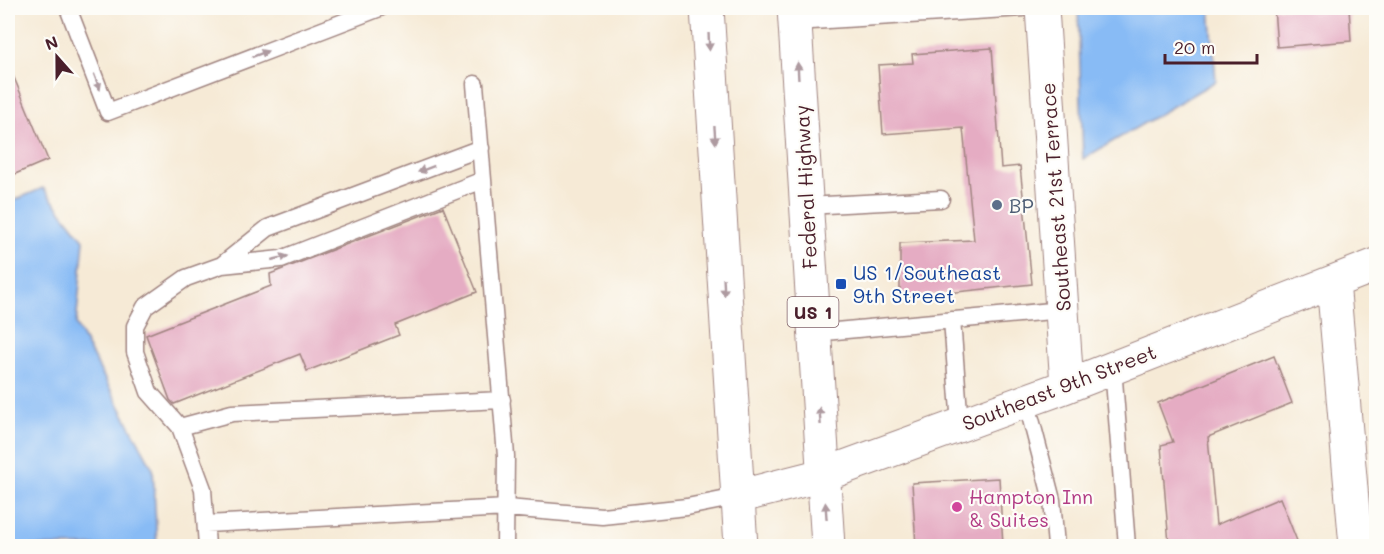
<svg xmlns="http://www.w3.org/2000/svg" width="1384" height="554" font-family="Mali,sans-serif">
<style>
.water{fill:#88bbf5;stroke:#696d90;stroke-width:1.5}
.building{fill:#e5acc3}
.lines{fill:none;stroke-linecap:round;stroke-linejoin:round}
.lane-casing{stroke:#a08480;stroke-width:19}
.street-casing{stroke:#a08480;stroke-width:35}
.primary-casing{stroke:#a08480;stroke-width:35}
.lane{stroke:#fff;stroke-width:16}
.street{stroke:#fff;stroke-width:33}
.primary{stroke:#fff;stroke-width:33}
.oneway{fill:#ae9aa0}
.service-dot{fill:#5c6f8a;stroke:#fdfcf7;stroke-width:2}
.transit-dot{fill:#1a4fb4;stroke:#fdfcf7;stroke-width:2}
.hotel-dot{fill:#d1479c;stroke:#fdfcf7;stroke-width:2}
.labels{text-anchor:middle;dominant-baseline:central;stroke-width:4.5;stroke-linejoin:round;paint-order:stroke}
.shield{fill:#fdfcf7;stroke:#806168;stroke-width:1.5}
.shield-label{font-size:18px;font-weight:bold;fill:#4a1f2b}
.street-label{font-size:20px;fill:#4a1f2b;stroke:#fdfcf7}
.service-label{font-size:20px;fill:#4e5e75;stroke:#fdfcf7;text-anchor:start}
.transit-label{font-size:20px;fill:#164399;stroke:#fdfcf7;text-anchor:start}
.hotel-label{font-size:20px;fill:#b23c85;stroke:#fdfcf7;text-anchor:start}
</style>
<rect width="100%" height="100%" fill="#fdfcf7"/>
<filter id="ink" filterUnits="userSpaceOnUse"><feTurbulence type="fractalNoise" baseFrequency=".0167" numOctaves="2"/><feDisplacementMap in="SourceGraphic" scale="12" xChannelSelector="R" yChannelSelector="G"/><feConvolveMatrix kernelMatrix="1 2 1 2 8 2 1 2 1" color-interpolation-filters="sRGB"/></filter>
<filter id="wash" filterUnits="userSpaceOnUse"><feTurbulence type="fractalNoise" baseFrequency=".008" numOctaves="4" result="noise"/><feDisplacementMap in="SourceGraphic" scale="24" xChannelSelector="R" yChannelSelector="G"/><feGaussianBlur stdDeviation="1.35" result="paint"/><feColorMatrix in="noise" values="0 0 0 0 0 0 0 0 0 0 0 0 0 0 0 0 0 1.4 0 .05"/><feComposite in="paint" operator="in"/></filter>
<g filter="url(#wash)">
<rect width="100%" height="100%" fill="#f6ead6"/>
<path class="water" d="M 1078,8 L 1210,8 L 1216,81 L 1083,159 Z
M 43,188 L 84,240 L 76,325 L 153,469 L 157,546 L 8,546 L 8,203 Z"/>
<g id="blocks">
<path class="building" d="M 1274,8 L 1349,8 L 1351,41 L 1277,47 Z
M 992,48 L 1001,168 L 1020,166 L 1032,284 L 900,298 L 900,243 L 974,240 L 963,128 L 883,134 L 878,65 L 913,63 L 912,54 Z
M 8,63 L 48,160 L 8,177 Z
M 443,207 L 477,292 L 395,325 L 399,335 L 307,371 L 300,354 L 174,404 L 170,400 L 146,335 L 271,286 L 270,274 Z
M 1274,356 L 1292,403 L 1208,437 L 1216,525 L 1280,498 L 1299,546 L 1165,546 L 1169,544 L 1161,445 L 1173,442 L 1158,403 Z
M 999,478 L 1003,546 L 916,546 L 912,483 Z"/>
</g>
</g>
<g filter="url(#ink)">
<use href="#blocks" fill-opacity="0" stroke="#a08480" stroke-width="1.5"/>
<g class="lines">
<g class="lane-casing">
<path id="lane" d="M 68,8 L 108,112 L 380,8
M 795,22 L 1023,8
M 475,84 L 506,456 L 505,546
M 483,180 L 281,259 L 222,265 L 186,278 L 145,307 L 135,326 L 135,352 L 149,392 L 180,427 L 232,413 L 502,400
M 806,206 L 941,199
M 223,264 L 268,228 L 481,148
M 952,320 L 960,425
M 814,333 L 1062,310
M 1113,367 L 1127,546
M 1026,400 L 1052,500 L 1056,546
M 180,427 L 203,489 L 207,546
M 206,524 L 507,508 L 602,516 L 687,507 L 737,497"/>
</g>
<g class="street-casing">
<path id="street" d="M 1042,8 L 1067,386
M 1333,282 L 1356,546
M 737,497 L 823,475 L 1067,386 L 1376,265"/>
</g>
<g class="primary-casing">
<path id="primary" d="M 707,8 L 741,546
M 794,8 L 828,546"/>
</g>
<use href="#lane" class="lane"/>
<use href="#street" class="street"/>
<use href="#primary" class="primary"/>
</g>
<defs><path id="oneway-solid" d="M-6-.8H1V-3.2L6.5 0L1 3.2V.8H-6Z" transform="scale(1.5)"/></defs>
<g class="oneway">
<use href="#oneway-solid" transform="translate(709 42) rotate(87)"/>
<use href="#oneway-solid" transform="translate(260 54) rotate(-21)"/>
<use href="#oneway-solid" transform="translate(798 71) rotate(-93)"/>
<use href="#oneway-solid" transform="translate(97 82) rotate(69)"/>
<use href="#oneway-solid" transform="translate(715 135) rotate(86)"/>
<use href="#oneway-solid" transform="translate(426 169) rotate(159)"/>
<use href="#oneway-solid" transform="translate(280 258) rotate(-13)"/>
<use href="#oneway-solid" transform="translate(724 287) rotate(87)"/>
<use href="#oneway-solid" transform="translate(820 416) rotate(-94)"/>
<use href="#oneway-solid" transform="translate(826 511) rotate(-94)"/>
</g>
</g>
<circle class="service-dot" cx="997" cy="205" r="6"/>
<rect class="transit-dot" x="835" y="278" width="12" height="12" rx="3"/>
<circle class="hotel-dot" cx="957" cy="507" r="6"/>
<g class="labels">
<rect class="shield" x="787.5" y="297" width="51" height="30" rx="4.5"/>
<g class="shield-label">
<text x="813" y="312">US 1</text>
</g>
<g class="street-label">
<text transform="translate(805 187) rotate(-93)">Federal Highway</text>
<text transform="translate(1055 197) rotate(-94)">Southeast 21st Terrace</text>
<text transform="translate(1059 387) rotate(-21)">Southeast 9th Street</text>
</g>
<g class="service-label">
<text x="1009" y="205">BP</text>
</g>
<g class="transit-label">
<text x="853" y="272">US 1/Southeast<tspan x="853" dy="23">9th Street</tspan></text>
</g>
<g class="hotel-label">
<text x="969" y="496">Hampton Inn<tspan x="969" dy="23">&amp; Suites</tspan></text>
</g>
</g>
<rect width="1384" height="554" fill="none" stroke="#fdfcf7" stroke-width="30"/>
<g transform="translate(57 57) rotate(339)" stroke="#fdfcf7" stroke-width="4.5" paint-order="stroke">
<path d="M0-4.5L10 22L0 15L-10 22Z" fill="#4a1f2b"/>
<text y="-9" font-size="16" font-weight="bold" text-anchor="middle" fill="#4a1f2b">N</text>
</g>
<path d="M1165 54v9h92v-9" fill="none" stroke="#4a1f2b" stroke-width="3"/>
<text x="1174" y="54" font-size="18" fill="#4a1f2b" stroke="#fdfcf7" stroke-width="4.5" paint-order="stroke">20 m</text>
</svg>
